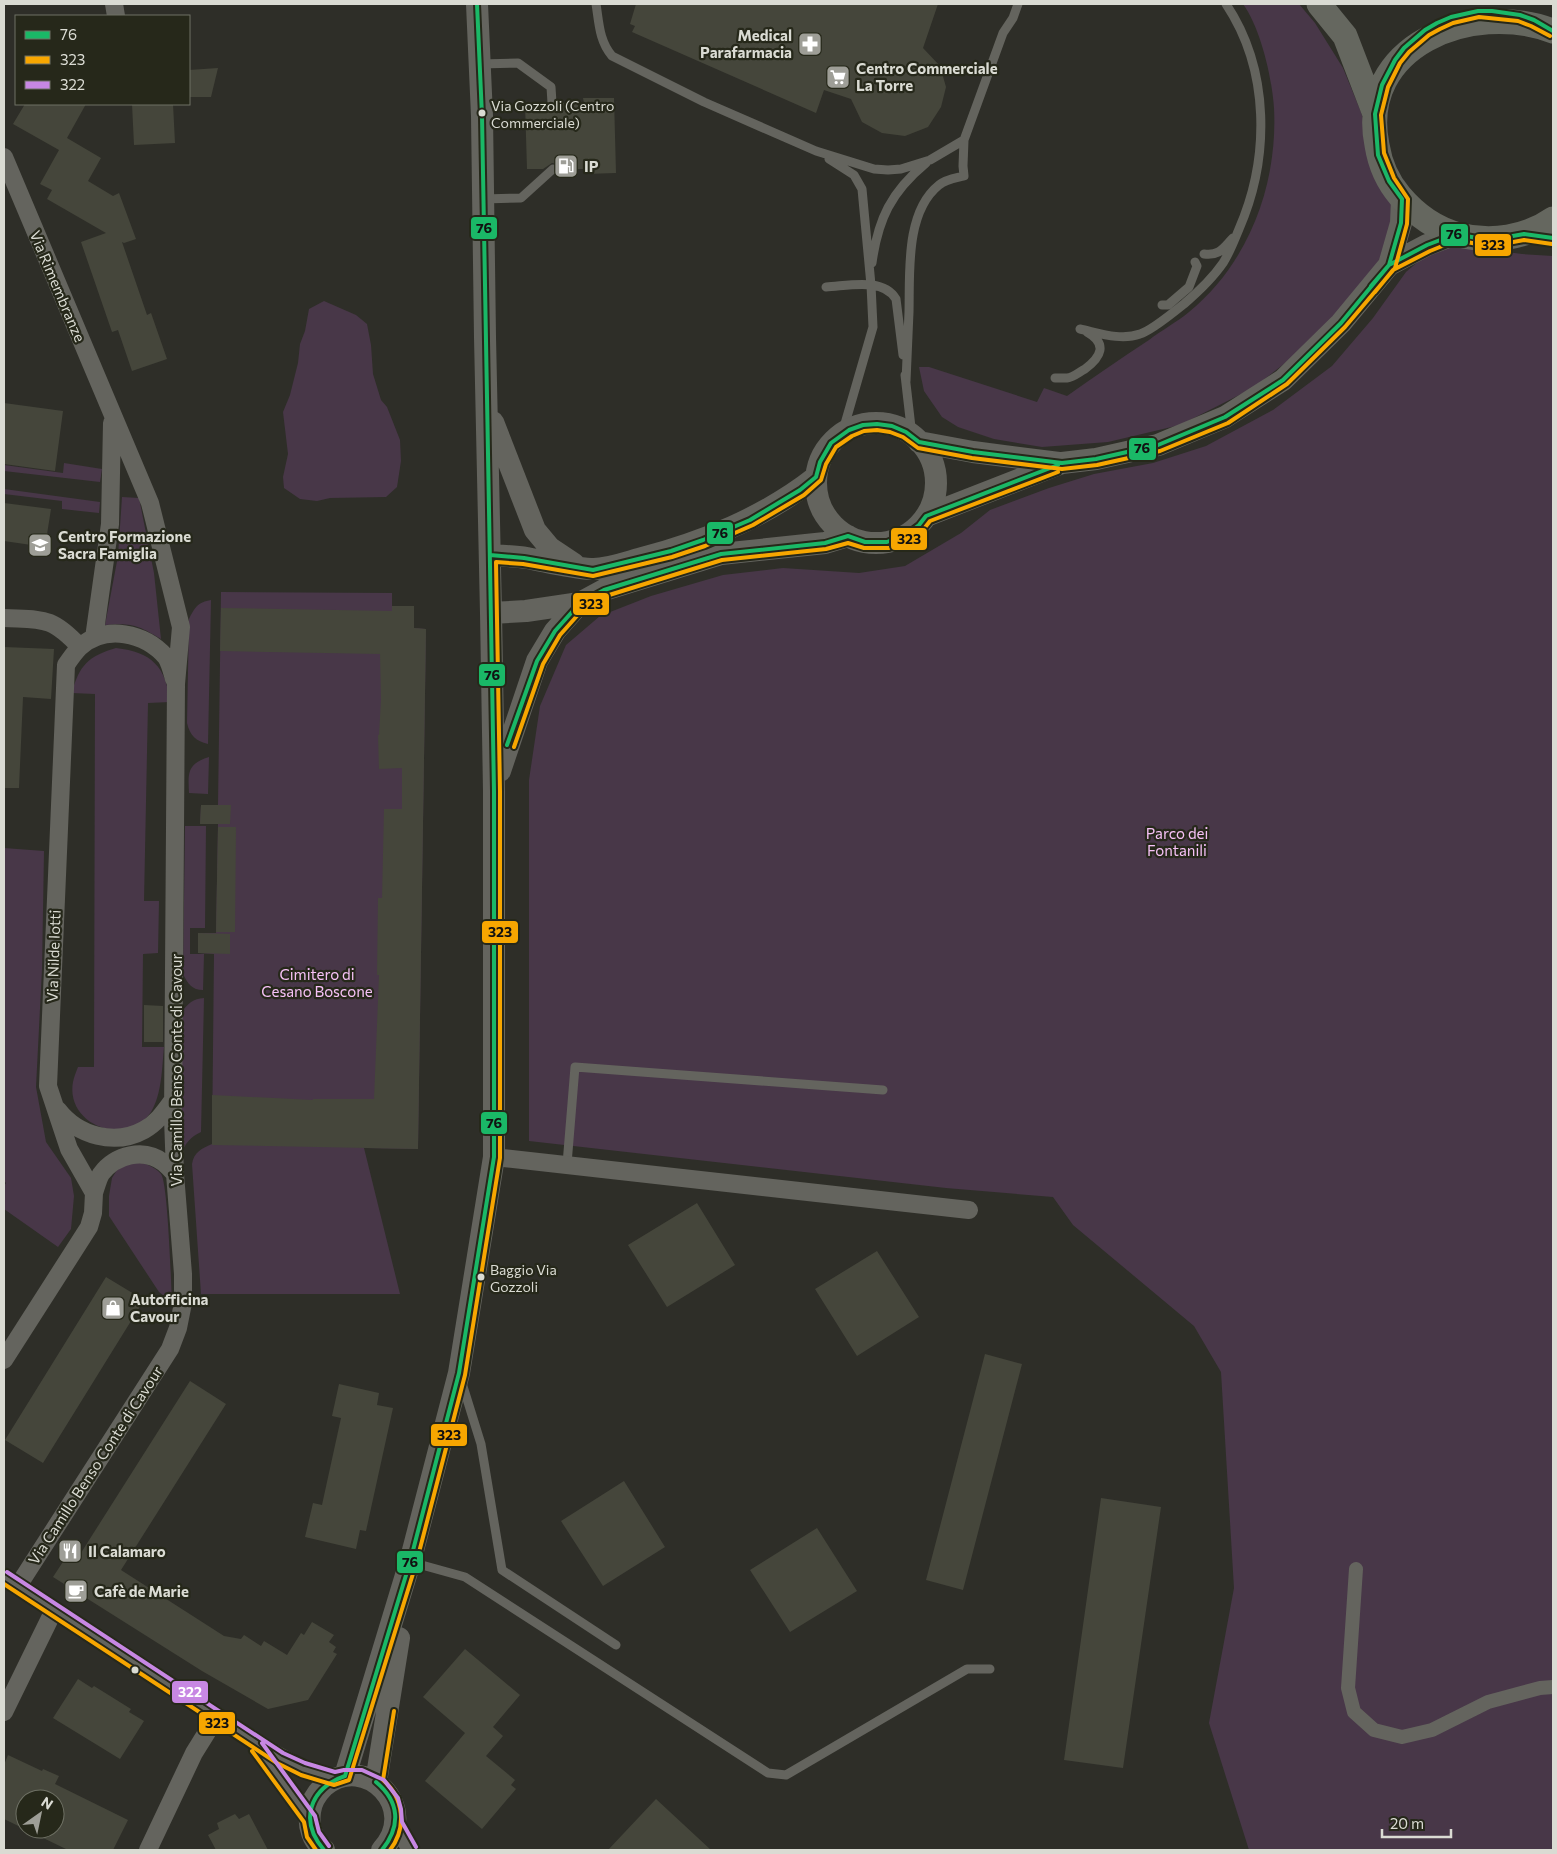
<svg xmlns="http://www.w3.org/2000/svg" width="1557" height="1854" font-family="Commissioner,sans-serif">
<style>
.green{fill:#483748}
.building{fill:#45463b;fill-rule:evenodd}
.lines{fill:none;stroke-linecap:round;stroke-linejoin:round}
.service{stroke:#64645e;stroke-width:9}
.pedestrian{stroke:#64645e;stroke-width:14}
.minor{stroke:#64645e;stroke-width:18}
.tertiary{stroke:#64645e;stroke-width:22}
.secondary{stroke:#65675f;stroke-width:25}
.bus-1-casing{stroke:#26281a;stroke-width:8}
.bus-2-casing{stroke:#26281a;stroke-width:8}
.bus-3-casing{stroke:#26281a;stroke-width:8}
.bus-1{stroke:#1ab867;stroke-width:4}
.bus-2{stroke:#f7a600;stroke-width:4}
.bus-3{stroke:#c787e3;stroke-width:4}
.bus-dot{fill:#dadbd3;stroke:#26281a;stroke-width:2}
.labels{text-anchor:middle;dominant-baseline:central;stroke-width:4.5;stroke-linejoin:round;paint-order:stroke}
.bus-label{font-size:14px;fill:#dadbd3;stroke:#26281a;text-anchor:start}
.poi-label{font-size:15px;font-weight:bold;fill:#dadbd3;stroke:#26281a;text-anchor:start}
.street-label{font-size:15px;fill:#dadbd3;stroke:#26281a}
.park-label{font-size:15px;fill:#f6c1f6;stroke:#26281a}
.line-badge{stroke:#26281a;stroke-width:2}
.badge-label{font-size:14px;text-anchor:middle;font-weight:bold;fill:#fff}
.pale-badge-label{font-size:14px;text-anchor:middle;font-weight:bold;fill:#111}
</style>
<rect width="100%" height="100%" fill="#2e2e28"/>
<path class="green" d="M 1243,4 L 1299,4 L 1315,23 L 1343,68 L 1361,112 L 1376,159 L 1392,196 L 1393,223 L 1385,252 L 1353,297 L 1311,343 L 1253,388 L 1180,425 L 1108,442 L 1042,447 L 994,439 L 958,427 L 942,417 L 924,391 L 919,367 L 929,367 L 1037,402 L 1044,388 L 1067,396 C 1094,377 1121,358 1149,340 C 1162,330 1177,322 1189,312 C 1249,263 1278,184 1274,108 C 1272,78 1261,29 1243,4 Z
M 1461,246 L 1522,254 L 1553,256 L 1553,1850 L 1249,1850 L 1209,1723 L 1234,1588 L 1221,1372 L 1194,1326 L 1073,1225 L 1053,1197 L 946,1188 L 529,1141 L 529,780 L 540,706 L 566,645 L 600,616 L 651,596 L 723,575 L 783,568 L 859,573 L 905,566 L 961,533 L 990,510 L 1049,488 L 1094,474 L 1153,463 L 1206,446 L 1273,410 L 1332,366 L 1373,318 L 1406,272 L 1433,249 Z
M 324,301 L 356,315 L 367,324 L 371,345 L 373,374 L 381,400 L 387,407 L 400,440 L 401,461 L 397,487 L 386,497 L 330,498 L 317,501 L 300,499 L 284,488 L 283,477 L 288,454 L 283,412 L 290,395 L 298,363 L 300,344 L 305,331 L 309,309 Z
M 64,463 L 102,469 L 100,482 L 4,471 L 4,465 L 63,473 Z
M 4,489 L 100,502 L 99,513 L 62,509 L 62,501 L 4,494 Z
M 122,497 L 139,498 L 154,573 L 161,639 C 137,625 133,623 105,625 L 118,556 Z
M 221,592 L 392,593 L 392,606 L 414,606 L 414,628 L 426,629 L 418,1149 L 364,1148 L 400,1294 L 201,1294 L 192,1164 C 194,1152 201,1149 212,1144 L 214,954 L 198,953 L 198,933 L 216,933 L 218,824 L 200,824 L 201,805 L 218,805 Z
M 211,600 L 208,744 C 196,741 190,736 187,723 L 189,619 C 195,607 198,602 211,600 Z
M 116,648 C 152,652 166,667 170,702 L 148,703 L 144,901 L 159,901 L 158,953 L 143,954 L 142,1047 L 164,1047 C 162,1067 162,1094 151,1112 C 128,1148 65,1126 73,1082 C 74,1077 76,1072 78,1067 L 94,1067 L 95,694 L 72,693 C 79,665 89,656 116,648 Z
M 209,757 L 208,794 L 189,793 C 188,773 187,764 209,757 Z
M 185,826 L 206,826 L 205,928 L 190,928 L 190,954 L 204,954 L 203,990 C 192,990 188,984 183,974 Z
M 4,848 L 44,851 L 42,969 L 36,1087 L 46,1142 L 71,1178 L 74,1196 L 71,1229 L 58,1247 L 4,1209 L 4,1186 L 6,1183 L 4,1181 Z
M 204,998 L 201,1132 C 190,1137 186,1143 181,1153 L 182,1012 C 188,1003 193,999 204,998 Z
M 138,1162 C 147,1164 155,1167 161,1174 C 168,1183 171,1284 172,1302 L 159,1292 L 109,1216 L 109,1196 L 112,1178 L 117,1170 L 126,1165 Z"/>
<path class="building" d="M 636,4 L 938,4 L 923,48 L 940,66 L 946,87 L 941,107 L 928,127 L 905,136 L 882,133 L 862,122 L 851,99 L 824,90 L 816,113 L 632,32 L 635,26 L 630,24 Z
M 218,68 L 211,97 L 189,97 L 189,70 Z
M 583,98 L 614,98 L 616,173 L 585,174 L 584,169 L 559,169 L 557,164 L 552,163 L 543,169 L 527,169 L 525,103 L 546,103 L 549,108 L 553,109 L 556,108 L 558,103 L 584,103 Z
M 25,104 L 86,104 L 67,138 L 101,158 L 88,181 L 113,196 L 119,193 L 136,239 L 124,243 L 122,242 L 147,315 L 151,313 L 167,359 L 132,371 L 118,330 L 112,332 L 81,242 L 106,233 L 47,199 L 52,190 L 40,184 L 59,150 L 13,124 Z
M 132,104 L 173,104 L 175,143 L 134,145 Z
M 4,403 L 63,411 L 55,471 L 4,464 Z
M 4,503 L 51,509 L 45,547 L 4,541 Z
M 392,606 L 414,606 L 414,628 L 426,629 L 418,1149 L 212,1145 L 212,1095 L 313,1100 L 313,1099 L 374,1099 L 379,975 L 377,975 L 378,898 L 382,898 L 384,809 L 402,809 L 402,768 L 379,769 L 378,735 L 379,735 L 381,700 L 380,654 L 220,651 L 221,608 L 392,611 Z
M 4,647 L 54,649 L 51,699 L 23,697 L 19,788 L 4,788 Z
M 201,805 L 231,805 L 230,824 L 200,824 Z
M 218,827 L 236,827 L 235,932 L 216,932 Z
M 198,933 L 230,934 L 230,954 L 198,953 Z
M 144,1005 L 163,1006 L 163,1042 L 144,1042 Z
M 697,1203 L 735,1265 L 667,1307 L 628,1245 Z
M 877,1251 L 919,1317 L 857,1356 L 815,1289 Z
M 106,1277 L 144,1300 L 43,1463 L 5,1440 Z
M 985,1354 L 1022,1364 L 963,1590 L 926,1580 Z
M 190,1381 L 226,1404 L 121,1570 L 224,1636 L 241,1639 L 244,1635 L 261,1646 L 264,1641 L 287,1655 L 301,1633 L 304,1635 L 312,1622 L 334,1635 L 329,1642 L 336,1647 L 333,1652 L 337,1654 L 308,1700 L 268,1709 L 202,1671 L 53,1577 L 70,1551 L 79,1556 Z
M 339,1384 L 379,1393 L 377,1405 L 393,1408 L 366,1531 L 360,1530 L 356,1549 L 305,1537 L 313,1503 L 322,1505 L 327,1482 L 341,1418 L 332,1416 Z
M 624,1481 L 665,1547 L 603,1586 L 561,1521 Z
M 1101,1498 L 1161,1507 L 1123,1768 L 1064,1760 Z
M 817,1528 L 857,1591 L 790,1632 L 750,1570 Z
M 465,1649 L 520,1695 L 493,1727 L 503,1736 L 486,1756 L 515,1780 L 511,1785 L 516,1789 L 482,1829 L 425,1781 L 465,1733 L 423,1697 Z
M 78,1679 L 92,1688 L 94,1686 L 131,1709 L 129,1712 L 144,1721 L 120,1759 L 53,1718 Z
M 8,1755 L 42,1771 L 43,1769 L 59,1776 L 55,1784 L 128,1820 L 113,1850 L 68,1850 L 4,1819 L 4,1765 ZM 25,1799 L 55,1799 L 55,1829 L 25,1829 Z
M 656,1799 L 711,1850 L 608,1850 Z
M 235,1814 L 239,1819 L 249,1814 L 268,1850 L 216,1850 L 208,1835 L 219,1829 L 217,1823 Z"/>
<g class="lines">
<path class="service" d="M 596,4 C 599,22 599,41 612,56 L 704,102 L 816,151 L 874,169 L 888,170 L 901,169 L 930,160 L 964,140
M 480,64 L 518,63 L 551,87 L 552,103
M 829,159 L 854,175 L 862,189 L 871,285 L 873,327 L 842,434
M 483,199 L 521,198 L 553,169
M 1204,254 C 1220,256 1223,248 1233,238
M 872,263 C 878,219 891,192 926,163
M 826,287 C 848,286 883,277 896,299 L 903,355
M 1162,305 L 1168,305 L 1189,287 L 1197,266 L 1195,262
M 1080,329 C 1099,333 1121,341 1140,334 C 1151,331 1174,312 1184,304 C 1198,292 1212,279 1223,263 C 1230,252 1234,241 1239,229 C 1270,158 1270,70 1226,4
M 905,375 L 912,436
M 1055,378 C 1059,378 1063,378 1067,378 C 1074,377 1079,372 1085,369 C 1101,357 1108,344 1087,332
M 906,381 C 907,358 908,335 909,312 C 910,273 905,212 939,185 C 946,179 956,178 964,176 L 963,166 L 964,140 L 1003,33 L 1013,18 L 1018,4
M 567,1164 L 575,1067 L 883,1090
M 462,1383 L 481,1444 L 502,1570 L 616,1645
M 411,1562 L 465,1577 L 768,1773 L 786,1775 L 967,1669 L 990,1669"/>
<path class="pedestrian" d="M 1356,1569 L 1348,1688 L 1354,1712 L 1374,1730 L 1402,1737 L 1432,1730 L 1488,1702 L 1540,1688 L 1553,1687"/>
<path class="minor" d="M 114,4 L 116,16
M 4,157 L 150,503 L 181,627 L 176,684 L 173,1118 L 175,1174 L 183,1274 L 183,1303 L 178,1328 L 170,1349 L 18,1586
M 4,618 C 43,620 51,616 80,647
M 94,638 L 110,524 L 112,423
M 58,1110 C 78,1136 115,1146 144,1130 C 157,1123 165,1111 173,1100
M 494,1157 L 969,1210
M 94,1193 C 96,1187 98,1179 101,1174 C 115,1155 144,1147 164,1163 C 168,1166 171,1170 175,1174
M 4,1360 L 89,1227 L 93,1213 L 94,1193 L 69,1149 L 48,1086 L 66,665 C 70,659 75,652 80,647 C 106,624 145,633 166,657 C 170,663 172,672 174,679
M 4,1577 L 273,1753 L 303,1769 L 335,1779
M 4,1712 L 54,1610
M 259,1749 L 310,1819
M 396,1824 L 411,1850
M 148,1850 L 194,1753 L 217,1716"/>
<path class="tertiary" d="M 1389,265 L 1401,223 L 1402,199
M 493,422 L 535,530 L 550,548 L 574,564
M816 483a60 60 0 1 1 120 0a60 60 0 1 1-120 0Z
M 919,442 L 973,452 L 1059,463
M 926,516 L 1062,463 L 1096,459 L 1158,445 L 1225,417 L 1283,380 L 1341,323 L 1389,265 L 1427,245 L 1456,234
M 490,555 C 502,556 515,556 527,558 C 548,562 570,568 591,569 C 606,570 624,563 639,559 C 703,542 764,518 816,477
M 491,613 L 526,611 L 580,603 L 604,590 L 721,554 L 825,543 L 848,536
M 500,771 L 537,661 L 555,631 L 580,603
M 345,1776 L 410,1562 L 459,1373 L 494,1157 L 494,791 L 491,613 L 485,337 L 482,116 L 477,4
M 376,1782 L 399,1638
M 324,1850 C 313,1841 308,1827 310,1812 C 311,1802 317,1793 324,1786 C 366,1751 421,1809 382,1850"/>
<path class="secondary" d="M 1319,4 L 1345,36 L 1375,114
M 1553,31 C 1471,0 1357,46 1377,145 C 1380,164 1388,182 1400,196 C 1416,215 1436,229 1459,235 C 1491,243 1526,238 1553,219"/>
<g class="bus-1-casing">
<path id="bus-1" d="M 1371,286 L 1389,265 L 1427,245 L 1456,234 L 1482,239 L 1496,239 L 1524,234 L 1553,238
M 490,555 L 524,558 L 593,570 L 671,551 L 703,540 L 750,520 L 800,490 L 816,477 L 820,462 L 831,443 L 849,430 L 863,425 L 877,424 L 892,426 L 906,432 L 919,442 L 973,452 L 1062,463 L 1096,459 L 1158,445 L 1225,417 L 1283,380 L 1341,323 L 1389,265 L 1401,223 L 1402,199 L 1389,181 L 1378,155 L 1375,114 L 1382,85 L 1395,60 L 1404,48 L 1425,30 L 1437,23 L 1451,17 L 1478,11 L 1492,11 L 1520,15 L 1534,20 L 1553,31
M 507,745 L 537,661 L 555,631 L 580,603 L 604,590 L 721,554 L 825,543 L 848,536 L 865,542 L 887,542 L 907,534 L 919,525 L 926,516 L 1058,465
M 345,1776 L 410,1562 L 459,1373 L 494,1157 L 494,791 L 482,116 L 477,4
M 376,1782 C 400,1802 401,1826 382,1850
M 324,1850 C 299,1821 309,1789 345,1776"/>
</g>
<g class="bus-2-casing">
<path id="bus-2" d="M 1375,292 L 1393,270 L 1430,251 L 1457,240 L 1482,245 L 1497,245 L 1524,240 L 1552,244
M 514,747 L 543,664 L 560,635 L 584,608 L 606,596 L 722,560 L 826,549 L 848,543 L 864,548 L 889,548 L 910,539 L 923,530 L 930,521 L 1058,472
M 4,1584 L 277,1763 L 301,1775 L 334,1785 L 349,1780 L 416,1564 L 465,1375 L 500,1158 L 500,791 L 496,562 L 523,564 L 593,576 L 672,557 L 705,546 L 753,525 L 804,495 L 821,480 L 826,464 L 836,447 L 852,436 L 864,431 L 877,430 L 890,432 L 903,437 L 918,448 L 972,458 L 1062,469 L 1097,465 L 1160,451 L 1228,423 L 1287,384 L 1345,327 L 1395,268 L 1407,224 L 1408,199 L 1394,178 L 1384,153 L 1381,115 L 1388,87 L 1400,63 L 1409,52 L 1429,35 L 1440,29 L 1453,23 L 1479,17 L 1518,21 L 1531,26 L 1550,36
M 252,1751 L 304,1822 L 307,1837 L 316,1850
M 390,1850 C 407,1828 404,1798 383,1780 L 394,1711"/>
</g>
<g class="bus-3-casing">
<path id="bus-3" d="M 7,1572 L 283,1753 L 305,1763 L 335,1772 L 344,1770 L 362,1770 L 384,1780 L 398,1798 L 401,1809 L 402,1822 L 416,1847
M 262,1743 L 315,1816 L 319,1832 L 329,1846"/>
</g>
<use href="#bus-1" class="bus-1"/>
<use href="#bus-2" class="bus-2"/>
<use href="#bus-3" class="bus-3"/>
</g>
<defs>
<g id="pharmacy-square" transform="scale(1.25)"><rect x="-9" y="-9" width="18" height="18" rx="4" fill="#9e9e97" stroke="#26281a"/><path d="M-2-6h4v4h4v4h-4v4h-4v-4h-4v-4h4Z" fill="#fff"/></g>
<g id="supermarket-square" transform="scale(1.25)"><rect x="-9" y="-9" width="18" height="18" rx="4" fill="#9e9e97" stroke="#26281a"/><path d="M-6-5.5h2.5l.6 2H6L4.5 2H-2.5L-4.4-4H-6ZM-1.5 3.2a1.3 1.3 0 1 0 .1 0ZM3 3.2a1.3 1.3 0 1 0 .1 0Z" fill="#fff"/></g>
<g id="fuel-square" transform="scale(1.25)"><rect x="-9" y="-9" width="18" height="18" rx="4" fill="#9e9e97" stroke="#26281a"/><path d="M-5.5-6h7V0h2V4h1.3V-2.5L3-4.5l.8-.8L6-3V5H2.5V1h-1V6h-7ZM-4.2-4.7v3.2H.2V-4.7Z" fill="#fff"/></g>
<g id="school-square" transform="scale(1.25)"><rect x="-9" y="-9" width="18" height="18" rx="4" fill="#9e9e97" stroke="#26281a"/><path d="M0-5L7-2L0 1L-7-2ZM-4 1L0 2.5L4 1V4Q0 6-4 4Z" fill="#fff"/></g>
<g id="shop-square" transform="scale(1.25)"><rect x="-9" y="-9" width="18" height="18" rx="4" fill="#9e9e97" stroke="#26281a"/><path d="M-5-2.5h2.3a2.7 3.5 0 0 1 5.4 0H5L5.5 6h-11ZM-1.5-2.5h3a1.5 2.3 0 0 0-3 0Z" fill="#fff"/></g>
<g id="restaurant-square" transform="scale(1.25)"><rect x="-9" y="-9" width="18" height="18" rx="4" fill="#9e9e97" stroke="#26281a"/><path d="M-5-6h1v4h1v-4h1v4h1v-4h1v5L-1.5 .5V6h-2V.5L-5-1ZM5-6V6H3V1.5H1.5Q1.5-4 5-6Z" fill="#fff"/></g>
<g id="cafe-square" transform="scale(1.25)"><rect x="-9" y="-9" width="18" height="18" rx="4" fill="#9e9e97" stroke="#26281a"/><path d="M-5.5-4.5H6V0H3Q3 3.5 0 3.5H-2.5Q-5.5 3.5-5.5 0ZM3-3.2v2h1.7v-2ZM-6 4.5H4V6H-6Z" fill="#fff"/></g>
</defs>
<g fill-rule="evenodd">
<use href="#pharmacy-square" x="810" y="44"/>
<use href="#supermarket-square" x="838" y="77"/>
<use href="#fuel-square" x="566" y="166"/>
<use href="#school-square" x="40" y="545"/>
<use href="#shop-square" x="113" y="1308"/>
<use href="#restaurant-square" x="70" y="1551"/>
<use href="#cafe-square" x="76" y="1591"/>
</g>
<g class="bus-dot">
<circle cx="482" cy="113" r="4.5"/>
<circle cx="481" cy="1277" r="4.5"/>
<circle cx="135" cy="1670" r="4.5"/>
</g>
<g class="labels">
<g class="bus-label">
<text x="491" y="105">Via Gozzoli (Centro<tspan x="491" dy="17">Commerciale)</tspan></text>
<text x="490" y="1269">Baggio Via<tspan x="490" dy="17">Gozzoli</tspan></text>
</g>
<g class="poi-label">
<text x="792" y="35" text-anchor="end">Medical<tspan x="792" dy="17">Parafarmacia</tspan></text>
<text x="856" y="68">Centro Commerciale<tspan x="856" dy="17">La Torre</tspan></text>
<text x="584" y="166">IP</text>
<text x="58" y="536">Centro Formazione<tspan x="58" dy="17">Sacra Famiglia</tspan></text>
<text x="130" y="1299">Autofficina<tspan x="130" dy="17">Cavour</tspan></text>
<text x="88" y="1551">Il Calamaro</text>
<text x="94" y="1591">Cafè de Marie</text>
</g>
<g class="street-label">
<text transform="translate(58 286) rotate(67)">Via Rimembranze</text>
<text transform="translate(53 956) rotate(-88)">Via Nilde Iotti</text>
<text transform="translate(176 1070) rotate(-90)">Via Camillo Benso Conte di Cavour</text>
<text transform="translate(95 1465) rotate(-57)">Via Camillo Benso Conte di Cavour</text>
</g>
<g class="park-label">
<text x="1177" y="833">Parco dei<tspan x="1177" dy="17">Fontanili</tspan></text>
<text x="317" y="974">Cimitero di<tspan x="317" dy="17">Cesano Boscone</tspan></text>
</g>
</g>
<g class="line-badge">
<rect x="470" y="216" width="28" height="24" rx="5" fill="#1ab867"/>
<rect x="1440" y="223" width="29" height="24" rx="5" fill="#1ab867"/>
<rect x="1474" y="233" width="38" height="24" rx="5" fill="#f7a600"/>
<rect x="1128" y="437" width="29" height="24" rx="5" fill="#1ab867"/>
<rect x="706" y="521" width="28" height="24" rx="5" fill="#1ab867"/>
<rect x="890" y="527" width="38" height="24" rx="5" fill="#f7a600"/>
<rect x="572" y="592" width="38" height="24" rx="5" fill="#f7a600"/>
<rect x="478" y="663" width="28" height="24" rx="5" fill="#1ab867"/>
<rect x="481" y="920" width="38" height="24" rx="5" fill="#f7a600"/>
<rect x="480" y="1111" width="28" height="24" rx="5" fill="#1ab867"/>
<rect x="430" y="1423" width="38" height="24" rx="5" fill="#f7a600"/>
<rect x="396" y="1550" width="28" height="24" rx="5" fill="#1ab867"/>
<rect x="171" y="1680" width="38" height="24" rx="5" fill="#c787e3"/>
<rect x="198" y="1711" width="38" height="24" rx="5" fill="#f7a600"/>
</g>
<g class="badge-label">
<text x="190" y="1697">322</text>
</g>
<g class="pale-badge-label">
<text x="484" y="233">76</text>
<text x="1454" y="239">76</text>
<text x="1493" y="250">323</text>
<text x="1142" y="453">76</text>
<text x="720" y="538">76</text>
<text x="909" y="544">323</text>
<text x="591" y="609">323</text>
<text x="492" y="680">76</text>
<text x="500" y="937">323</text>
<text x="494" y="1128">76</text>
<text x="449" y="1440">323</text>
<text x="410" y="1567">76</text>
<text x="217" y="1728">323</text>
</g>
<rect width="1557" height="1854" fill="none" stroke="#dadbd3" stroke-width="10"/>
<rect x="15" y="15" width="175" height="90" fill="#26281a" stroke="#6e7064"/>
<rect x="25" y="31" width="25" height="8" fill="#1ab867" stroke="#6e7064"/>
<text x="60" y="40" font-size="15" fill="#dadbd3">76</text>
<rect x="25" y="56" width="25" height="8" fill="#f7a600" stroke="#6e7064"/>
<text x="60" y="65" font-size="15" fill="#dadbd3">323</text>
<rect x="25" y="81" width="25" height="8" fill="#c787e3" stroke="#6e7064"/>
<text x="60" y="90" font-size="15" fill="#dadbd3">322</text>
<g transform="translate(40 1814) rotate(33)"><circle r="24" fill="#26281a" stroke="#6e7064"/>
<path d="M0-4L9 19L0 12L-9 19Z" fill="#9e9e97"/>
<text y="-8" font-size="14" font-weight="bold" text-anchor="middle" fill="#dadbd3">N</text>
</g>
<path d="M1382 1829v8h69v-8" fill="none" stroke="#dadbd3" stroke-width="2.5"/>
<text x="1390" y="1829" font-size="15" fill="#dadbd3" stroke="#26281a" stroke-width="4" paint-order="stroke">20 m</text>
</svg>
